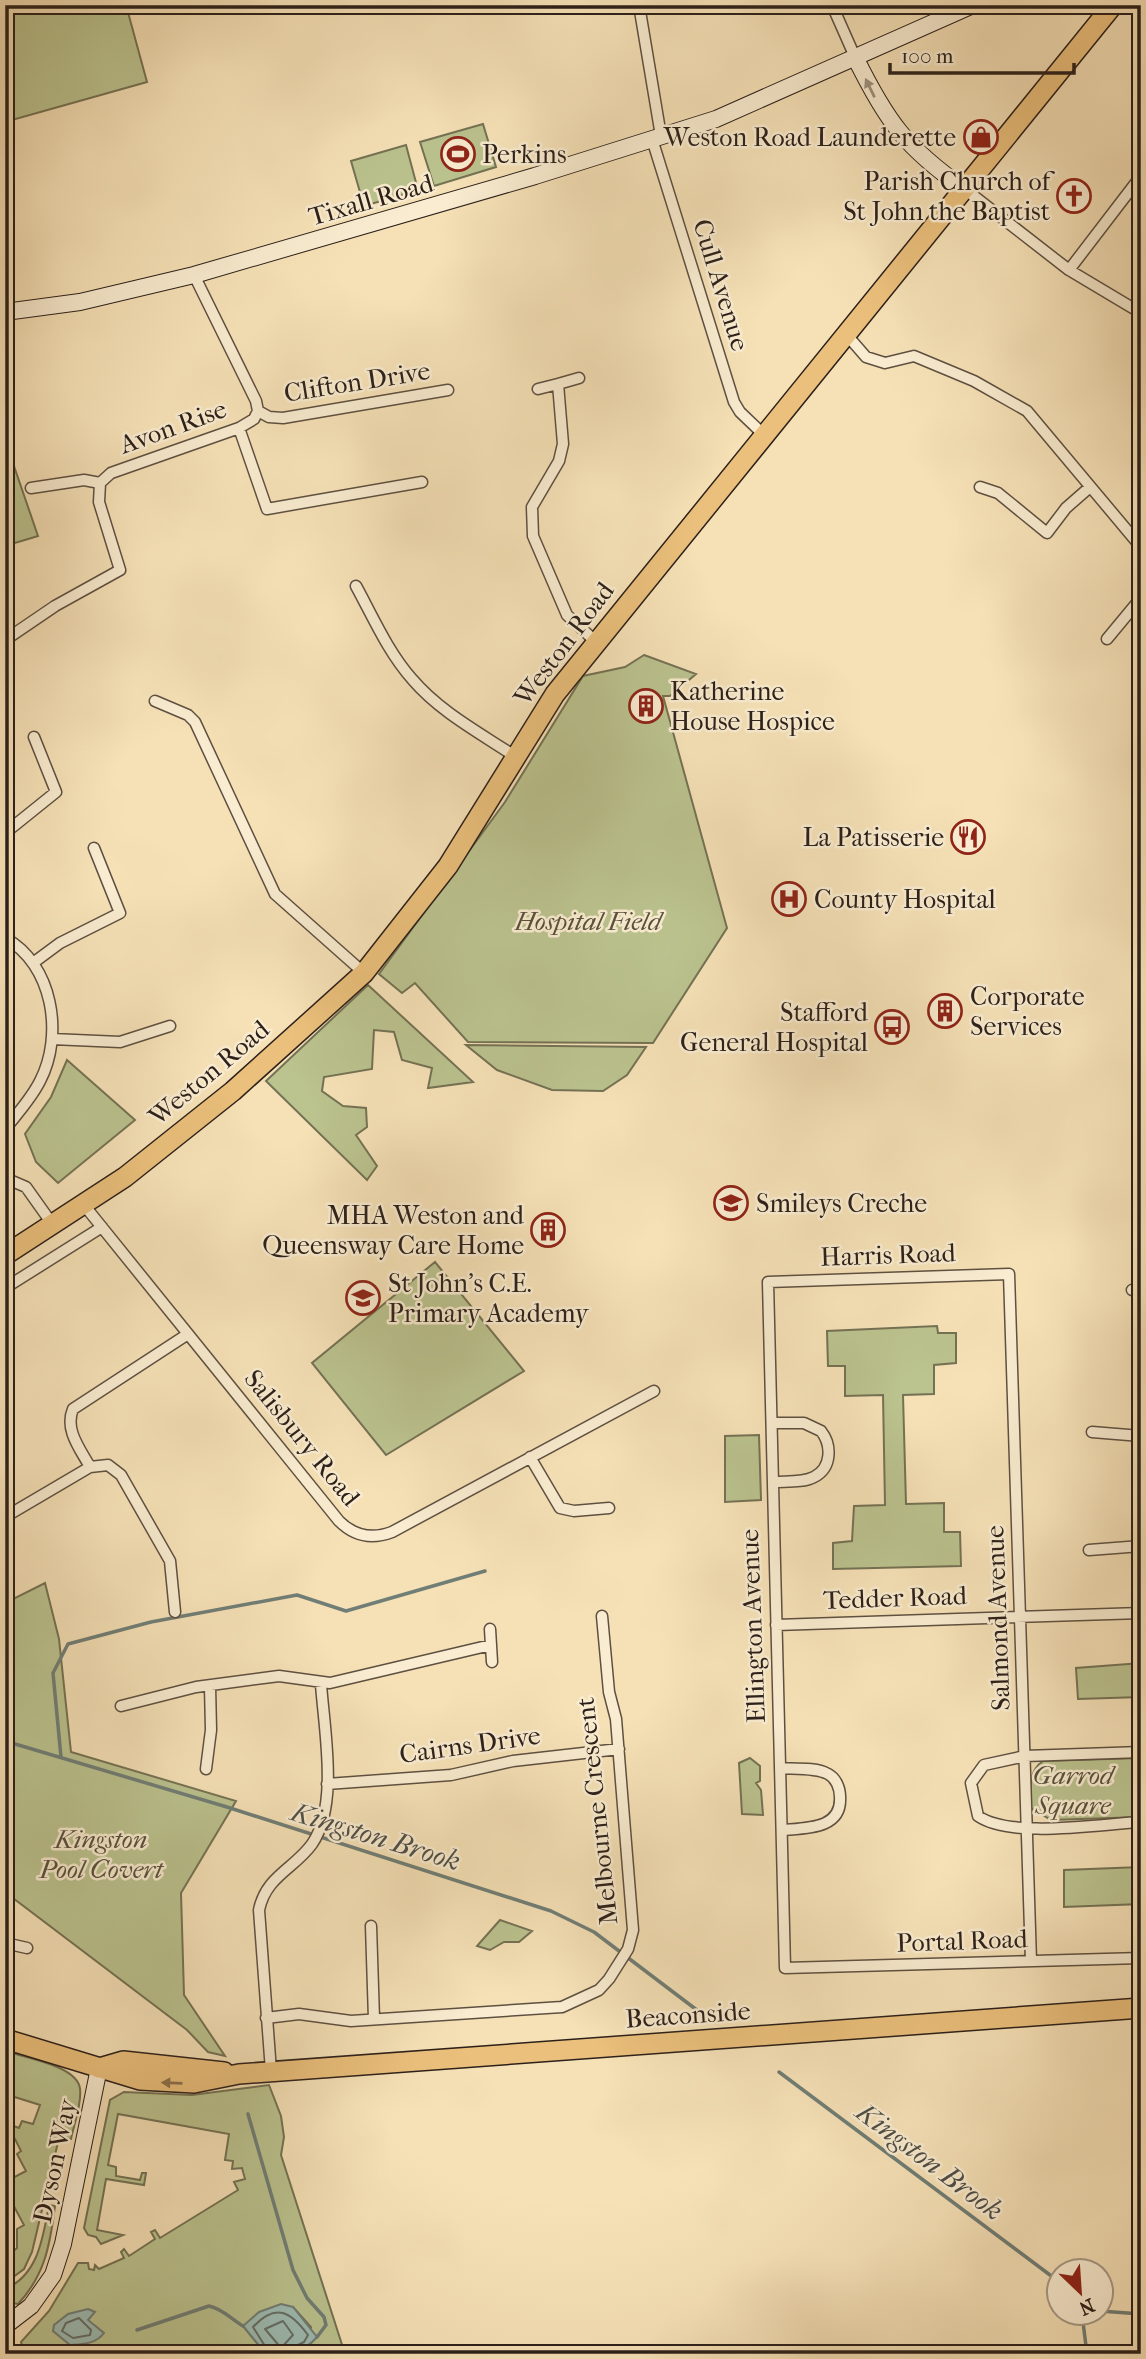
<svg xmlns="http://www.w3.org/2000/svg" width="1146" height="2359" font-family="'IM FELL French Canon',serif">
<style>
.green{fill:#bbc38f;stroke:#747254;stroke-width:2}
.water{fill:#9dbcb3;stroke:#707e76;stroke-width:2}
.lines{fill:none;stroke-linecap:round;stroke-linejoin:round}
.shore{stroke:#646e66;stroke-width:2}
.stream{stroke:#707e76;stroke-width:3.5}
.street-casing{stroke:#5e5041;stroke-width:13}
.secondary-casing{stroke:#2c201a;stroke-width:18}
.highway-casing{stroke:#2c201a;stroke-width:22}
.street{stroke:#f9ecd0;stroke-width:10}
.secondary{stroke:#f9ecd0;stroke-width:16}
.highway{stroke:#ebc07c;stroke-width:19}
.oneway{fill:#9d907e}
.oneway2{fill:#8c704b}
.labels{text-anchor:middle;dominant-baseline:central;stroke-width:5;stroke-linejoin:round;paint-order:stroke}
.poi-label{font-size:26px;fill:#2c201a;stroke:#f9ecd0;text-anchor:start}
.street-label{font-size:26px;fill:#2c201a;stroke:#f9ecd0}
.park-label{font-size:26px;font-style:italic;fill:#57513d;stroke:#f9ecd0}
.water-label{font-size:28px;font-style:italic;fill:#4e4f48;stroke:#f9ecd0}
</style>
<rect width="100%" height="100%" fill="#f6e1b7"/>
<filter id="stains"><feTurbulence type="fractalNoise" baseFrequency=".00286" numOctaves="4"/><feColorMatrix values="0 0 0 0 .2 0 0 0 0 .09 0 0 0 0 .02 0 0 0 .5 -.17"/></filter>
<radialGradient id="worn" r=".72"><stop offset=".6" stop-color="#630" stop-opacity="0"/><stop offset="1" stop-color="#630" stop-opacity=".3"/></radialGradient>
<path class="green" d="M 5,5 L 126,5 L 147,82 L 5,122 Z
M 483,124 L 496,167 L 434,186 L 420,142 Z
M 406,145 L 418,190 L 364,206 L 351,161 Z
M 5,440 L 38,536 L 5,546 Z
M 644,655 L 696,674 L 670,696 L 663,696 L 727,928 L 653,1043 L 468,1042 L 415,983 L 402,993 L 379,974 L 505,802 L 583,676 L 625,667 Z
M 368,985 L 473,1082 L 428,1088 L 432,1068 L 402,1060 L 394,1032 L 374,1030 L 372,1069 L 324,1077 L 322,1091 L 343,1106 L 366,1108 L 367,1127 L 356,1135 L 377,1166 L 367,1180 L 266,1081 Z
M 466,1045 L 646,1047 L 627,1075 L 603,1091 L 552,1090 L 497,1070 Z
M 67,1060 L 135,1120 L 58,1183 L 36,1162 L 25,1134 L 51,1097 Z
M 435,1262 L 524,1371 L 386,1455 L 312,1363 Z
M 937,1326 L 938,1333 L 956,1333 L 956,1363 L 934,1365 L 934,1394 L 903,1395 L 906,1504 L 944,1503 L 944,1532 L 960,1532 L 961,1566 L 833,1569 L 833,1543 L 852,1541 L 854,1506 L 885,1505 L 883,1395 L 845,1396 L 845,1366 L 828,1366 L 827,1331 Z
M 759,1435 L 761,1500 L 725,1502 L 725,1436 Z
M 45,1583 L 59,1639 L 71,1752 L 236,1801 L 181,1893 L 184,1995 L 225,2056 L 208,2052 L 187,2030 L 5,1892 L 5,1603 Z
M 1141,1663 L 1141,1697 L 1078,1699 L 1076,1668 Z
M 750,1758 L 760,1766 L 760,1781 L 756,1783 L 761,1790 L 763,1815 L 742,1814 L 739,1763 Z
M 1141,1758 L 1141,1817 L 1051,1820 L 1031,1808 C 1031,1790 1027,1772 1043,1761 Z
M 1141,1867 L 1141,1904 L 1064,1907 L 1064,1870 Z
M 500,1920 L 532,1931 L 519,1942 L 504,1942 L 490,1950 L 477,1946 Z
M 5,2051 C 26,2058 78,2066 80,2089 C 82,2104 74,2124 71,2139 L 59,2138 L 32,2252 L 24,2269 L 5,2283 L 5,2258 L 17,2248 L 17,2229 L 24,2225 L 10,2199 L 5,2198 L 8,2191 L 5,2182 L 26,2171 L 17,2154 L 21,2151 L 15,2139 L 11,2141 L 5,2123 L 19,2128 L 22,2121 L 33,2124 L 40,2105 L 5,2094 Z
M 269,2085 L 281,2116 L 284,2137 L 281,2155 L 345,2354 L 288,2354 L 307,2348 L 311,2327 L 293,2307 L 243,2326 L 266,2354 L 24,2353 L 21,2342 L 49,2311 L 78,2263 L 88,2263 L 89,2269 L 94,2270 L 95,2265 L 99,2269 L 124,2258 L 121,2252 L 124,2249 L 129,2256 L 155,2239 L 151,2232 L 155,2230 L 160,2238 L 238,2190 L 234,2182 L 245,2179 L 242,2168 L 232,2169 L 233,2161 L 225,2160 L 229,2134 L 118,2114 L 108,2165 L 116,2167 L 116,2176 L 140,2180 L 142,2173 L 146,2173 L 144,2185 L 106,2179 L 97,2230 L 123,2235 L 101,2244 L 96,2237 L 88,2235 L 84,2228 L 110,2100 L 124,2092 L 192,2095 Z
M 49,2205 L 55,2206 C 50,2245 45,2275 18,2304 L 5,2302 L 5,2289 C 39,2275 43,2236 49,2205 Z"/>
<path class="water" d="M 281,2304 L 293,2307 L 317,2337 C 303,2354 287,2354 266,2354 L 243,2326 L 259,2312 Z
M 88,2309 L 95,2312 L 88,2320 L 104,2333 C 96,2344 83,2344 70,2345 L 53,2331 L 54,2325 L 68,2314 Z"/>
<g class="lines">
<path class="shore" d="M 79,2318 L 91,2330 L 90,2335 L 73,2338 L 62,2331 L 66,2323 Z
M 283,2321 L 293,2335 L 281,2348 L 265,2329 Z
M 270,2354 L 253,2327 C 276,2302 291,2312 308,2335 L 304,2342 L 294,2347 L 292,2354"/>
<path class="stream" d="M 5,1741 L 227,1807 L 551,1911 L 594,1932 L 710,2020
M 61,1757 L 53,1673 L 68,1644 L 151,1622 L 297,1595 L 346,1611 L 485,1571
M 779,2072 L 1058,2281
M 248,2114 L 293,2270 L 307,2298 L 324,2317 L 326,2325 L 317,2337
M 1100,2311 L 1141,2314
M 1082,2314 L 1087,2354
M 137,2330 L 209,2306 C 223,2309 231,2319 243,2326"/>
<g class="street-casing">
<path id="street" d="M 639,5 L 661,136
M 832,5 L 855,57
M 652,139 L 734,402 L 740,412 L 763,434
M 966,190 L 1069,270 L 1141,313
M 1069,270 L 1141,176
M 194,275 L 256,401 L 258,411 L 269,417 L 283,418 L 448,390
M 846,334 L 866,357 L 885,363 L 914,356 L 974,381 L 1027,411 L 1141,547
M 579,378 L 558,384 L 563,444 L 559,461 L 532,507 L 533,536 L 567,615 L 596,642
M 538,389 L 558,384
M 239,428 L 267,509 L 422,482
M 980,487 L 998,493 L 1047,533 L 1066,508 L 1090,487
M 31,488 L 84,480 L 100,483 L 111,473 L 239,428 L 254,419 L 258,411
M 356,586 C 373,617 388,652 412,679 C 440,712 480,733 516,757
M 1107,639 L 1141,598
M 5,640 L 55,606 L 120,570 L 99,502 L 100,483
M 155,701 L 188,715 L 195,722 L 275,894 L 364,973
M 5,833 L 56,792 L 34,737
M 5,938 C 53,964 64,1035 40,1081 C 31,1099 17,1114 5,1129
M 33,963 L 60,943 L 120,913 L 94,848
M 52,1039 L 120,1042 L 170,1026
M 5,1178 L 26,1187 L 53,1225
M 84,1205 L 339,1521 C 354,1536 371,1540 392,1532 L 654,1391
M 5,1288 L 102,1227
M 1132,1290 L 1141,1290
M 773,1423 L 804,1423 L 821,1431 C 832,1445 832,1468 814,1477 C 803,1483 786,1481 773,1482
M 1092,1432 L 1141,1436
M 530,1457 L 560,1508 L 574,1511 L 609,1508
M 90,1467 L 108,1465 L 121,1475 L 170,1561 L 175,1612
M 5,1517 L 90,1467 C 81,1450 64,1430 73,1409 L 188,1334
M 1089,1550 L 1141,1546
M 776,1625 L 1141,1613
M 490,1629 L 492,1662
M 121,1706 L 196,1687 L 279,1676 L 330,1683 L 491,1645
M 1141,1752 L 1025,1756 L 984,1765 L 971,1783 L 978,1816 C 1011,1839 1100,1824 1141,1822
M 780,1768 C 793,1769 816,1767 828,1774 C 836,1778 840,1788 840,1797 C 842,1829 807,1828 783,1830
M 206,1769 L 211,1730 L 210,1686
M 327,1784 L 451,1775 L 513,1761 L 619,1749
M 371,1926 L 374,2019
M 5,1943 L 27,1948
M 1031,1961 L 1009,1274 L 768,1282 L 785,1968 L 1141,1958
M 266,2018 L 299,2014 L 351,2021 L 562,2007 L 599,1990 L 609,1979 L 628,1949 L 633,1930 L 616,1719 L 609,1692 L 602,1616
M 271,2071 L 259,1910 C 266,1876 294,1869 312,1844 C 339,1805 324,1729 321,1684"/>
</g>
<g class="secondary-casing">
<path id="secondary" d="M 855,57 C 887,122 906,148 966,190
M 5,312 L 80,302 L 194,275 L 535,176 L 716,119 L 973,5
M 5,2326 L 31,2306 L 53,2275 L 63,2244 L 99,2068"/>
</g>
<g class="highway-casing">
<path id="highway" d="M 5,1255 L 125,1177 L 233,1091 L 364,973 L 448,866 L 555,694 L 1113,5
M 5,2039 L 140,2080 L 194,2083 L 239,2074 L 1141,2008
M 99,2068 L 123,2061 L 224,2072"/>
</g>
<use href="#street" class="street"/>
<use href="#secondary" class="secondary"/>
<use href="#highway" class="highway"/>
</g>
<defs><path id="oneway-solid" d="M-6-.8H1V-3.2L6.5 0L1 3.2V.8H-6Z" transform="scale(1.75)"/></defs>
<use class="oneway" href="#oneway-solid" transform="translate(870 88) rotate(-116)"/>
<use class="oneway2" href="#oneway-solid" transform="translate(172 2083) rotate(-178)"/>
<defs>
<g id="shop-ring" transform="scale(1.75)"><circle r="9.5" fill="#f9ecd0" stroke="#8f2418" stroke-width="1.5"/><path d="M-5-2.5h2.3a2.7 3.5 0 0 1 5.4 0H5L5.5 6h-11ZM-1.5-2.5h3a1.5 2.3 0 0 0-3 0Z" fill="#8f2418"/></g>
<g id="stadium-ring" transform="scale(1.75)"><circle r="9.5" fill="#f9ecd0" stroke="#8f2418" stroke-width="1.5"/><path d="M0-5a6.5 5 0 1 0 0 10a6.5 5 0 1 0 0-10ZM-3.5-1.8h7v3.6h-7Z" fill="#8f2418"/></g>
<g id="church-ring" transform="scale(1.75)"><circle r="9.5" fill="#f9ecd0" stroke="#8f2418" stroke-width="1.5"/><path d="M-1.2-6h2.4v3.5h3.3v2.4h-3.3V6h-2.4V-.1h-3.3v-2.4h3.3Z" fill="#8f2418"/></g>
<g id="building-ring" transform="scale(1.75)"><circle r="9.5" fill="#f9ecd0" stroke="#8f2418" stroke-width="1.5"/><path d="M-4-6H4V6H1V3H-1V6H-4ZM-2.5-4.3h1.7v1.8h-1.7ZM.8-4.3h1.7v1.8H.8ZM-2.5-1h1.7V.8h-1.7ZM.8-1h1.7V.8H.8Z" fill="#8f2418"/></g>
<g id="restaurant-ring" transform="scale(1.75)"><circle r="9.5" fill="#f9ecd0" stroke="#8f2418" stroke-width="1.5"/><path d="M-5-6h1v4h1v-4h1v4h1v-4h1v5L-1.5 .5V6h-2V.5L-5-1ZM5-6V6H3V1.5H1.5Q1.5-4 5-6Z" fill="#8f2418"/></g>
<g id="hospital-ring" transform="scale(1.75)"><circle r="9.5" fill="#f9ecd0" stroke="#8f2418" stroke-width="1.5"/><path d="M-5-5h3v3.5h4V-5h3V5h-3V1.5h-4V5h-3Z" fill="#8f2418"/></g>
<g id="bus-ring" transform="scale(1.75)"><circle r="9.5" fill="#f9ecd0" stroke="#8f2418" stroke-width="1.5"/><path d="M-5-6H5V4H4V6H2V4H-2V6H-4V4H-5ZM-3.5-4V0h7V-4ZM-3.5 1.2v1.5H-2V1.2ZM2 1.2v1.5H3.5V1.2Z" fill="#8f2418"/></g>
<g id="school-ring" transform="scale(1.75)"><circle r="9.5" fill="#f9ecd0" stroke="#8f2418" stroke-width="1.5"/><path d="M0-5L7-2L0 1L-7-2ZM-4 1L0 2.5L4 1V4Q0 6-4 4Z" fill="#8f2418"/></g>
</defs>
<g fill-rule="evenodd">
<use href="#shop-ring" x="981" y="137"/>
<use href="#stadium-ring" x="458" y="154"/>
<use href="#church-ring" x="1074" y="196"/>
<use href="#building-ring" x="646" y="706"/>
<use href="#restaurant-ring" x="968" y="837"/>
<use href="#hospital-ring" x="789" y="899"/>
<use href="#building-ring" x="945" y="1011"/>
<use href="#bus-ring" x="892" y="1027"/>
<use href="#school-ring" x="731" y="1203"/>
<use href="#building-ring" x="548" y="1230"/>
<use href="#school-ring" x="363" y="1298"/>
</g>
<g class="labels">
<g class="poi-label">
<text x="956" y="137" text-anchor="end">Weston Road Launderette</text>
<text x="482" y="154">Perkins</text>
<text x="1050" y="181" text-anchor="end">Parish Church of<tspan x="1050" dy="30">St John the Baptist</tspan></text>
<text x="670" y="691">Katherine<tspan x="670" dy="30">House Hospice</tspan></text>
<text x="944" y="837" text-anchor="end">La Patisserie</text>
<text x="814" y="899">County Hospital</text>
<text x="970" y="996">Corporate<tspan x="970" dy="30">Services</tspan></text>
<text x="868" y="1012" text-anchor="end">Stafford<tspan x="868" dy="30">General Hospital</tspan></text>
<text x="756" y="1203">Smileys Creche</text>
<text x="524" y="1215" text-anchor="end">MHA Weston and<tspan x="524" dy="30">Queensway Care Home</tspan></text>
<text x="388" y="1283">St John's C.E.<tspan x="388" dy="30">Primary Academy</tspan></text>
</g>
<g class="street-label">
<text transform="translate(371 200) rotate(-16)">Tixall Road</text>
<text transform="translate(721 285) rotate(73)">Cull Avenue</text>
<text transform="translate(357 382) rotate(-9)">Clifton Drive</text>
<text transform="translate(173 427) rotate(-20)">Avon Rise</text>
<text transform="translate(564 644) rotate(-53)">Weston Road</text>
<text transform="translate(209 1073) rotate(-40)">Weston Road</text>
<text transform="translate(888 1255) rotate(-2)">Harris Road</text>
<text transform="translate(302 1438) rotate(51)">Salisbury Road</text>
<text transform="translate(895 1598) rotate(-2)">Tedder Road</text>
<text transform="translate(998 1618) rotate(-92)">Salmond Avenue</text>
<text transform="translate(753 1626) rotate(-92)">Ellington Avenue</text>
<text transform="translate(470 1745) rotate(-8)">Cairns Drive</text>
<text transform="translate(597 1811) rotate(-96)">Melbourne Crescent</text>
<text transform="translate(962 1941) rotate(-2)">Portal Road</text>
<text transform="translate(688 2015) rotate(-4)">Beaconside</text>
<text transform="translate(55 2161) rotate(-78)">Dyson Way</text>
</g>
<g class="park-label">
<text x="588" y="921">Hospital Field</text>
<text x="1073" y="1775">Garrod<tspan x="1073" dy="30">Square</tspan></text>
<text x="101" y="1839">Kingston<tspan x="101" dy="30">Pool Covert</tspan></text>
</g>
<g class="water-label">
<text transform="translate(376 1836) rotate(17)">Kingston Brook</text>
<text transform="translate(930 2161) rotate(37)">Kingston Brook</text>
</g>
</g>
<rect width="1146" height="2359" fill="none" stroke="#f6e1b7" stroke-width="28"/>
<rect x="7" y="7" width="1132" height="2345" fill="none" stroke="#2c201a" stroke-width="3.5"/>
<rect x="14" y="14" width="1118" height="2331" fill="none" stroke="#2c201a" stroke-width="2"/>
<g transform="translate(1080 2292) rotate(155)"><circle r="33" fill="#f9ecd0" stroke="#a79a87" stroke-width="2"/>
<path d="M0-5L12 26L0 18L-12 26Z" fill="#8f2418"/>
<text y="-10" font-size="19" font-weight="bold" text-anchor="middle" fill="#2c201a">N</text>
</g>
<path d="M890 63v10h184v-10" fill="none" stroke="#2c201a" stroke-width="3.5"/>
<text x="901" y="63" font-size="21" fill="#2c201a" stroke="#f9ecd0" stroke-width="5" paint-order="stroke">100 m</text>
<rect width="100%" height="100%" filter="url(#stains)"/>
<rect width="100%" height="100%" fill="url(#worn)"/>
</svg>
